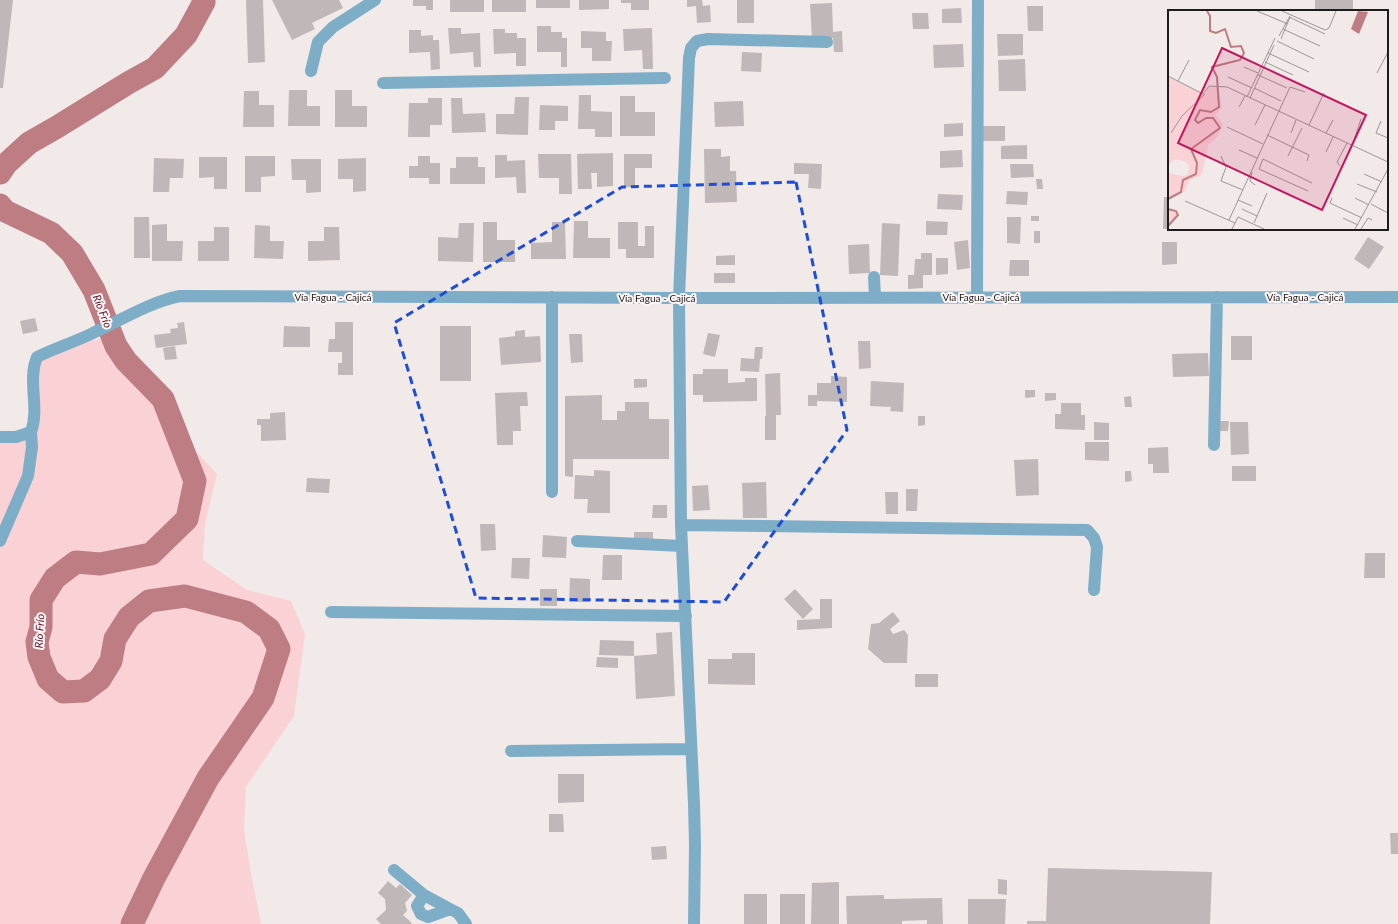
<svg xmlns="http://www.w3.org/2000/svg" width="1398" height="924" font-family="Lato,sans-serif">
<style>
.green{fill:#fad2d5}
.lines{fill:none;stroke-linecap:round;stroke-linejoin:round}
.river{stroke:#bd7d83;stroke-width:23}
.building{fill:#c0b7b8}
.minor{stroke:#7eaec7;stroke-width:12}
.marked{fill:none;stroke:#1d4ed8;stroke-width:3;stroke-dasharray:8 5;stroke-linejoin:round}
.labels{text-anchor:middle;dominant-baseline:central;stroke-width:4;stroke-linejoin:round;paint-order:stroke}
.street-label{font-size:10px;fill:#1e1b1b;stroke:#fff6f7}
.water-label{font-size:11px;font-style:italic;fill:#601324;stroke:#fff6f7}
.inset-river{fill:none;stroke:#bd7d83;stroke-width:2}
.inset-road{fill:none;stroke:#9d9797;stroke-width:1}
.view{fill:#c2185b;fill-opacity:0.15;stroke:#c2185b;stroke-width:2}
.inset-edge{fill:none;stroke:#1e1b1b;stroke-width:2}
</style>
<rect width="100%" height="100%" fill="#f2e9e9"/>
<path class="green" d="M 112,333 L 116,346 L 126,361 L 163,399 L 179,440 L 191,446 L 217,474 L 205,523 L 203,560 L 247,590 L 291,601 L 305,634 L 294,716 L 246,787 L 244,830 L 252,879 L 261,924 L 0,924 L 0,437 L 31,432 L 37,357 L 92,334 L 95,341 Z"/>
<g class="lines">
<path class="river" d="M 0,173 L 6,164 L 29,143 L 57,127 L 128,83 L 155,68 L 186,35 L 204,2 L 203,0
M 0,205 L 5,211 L 51,233 L 72,253 L 94,290 L 116,346 L 126,361 L 163,399 L 195,481 L 187,519 L 151,554 L 100,564 L 76,562 L 55,578 L 41,600 L 41,627 L 37,642 L 39,657 L 48,679 L 63,692 L 84,691 L 100,679 L 111,661 L 115,639 L 129,617 L 149,601 L 185,596 L 246,612 L 269,629 L 279,649 L 263,698 L 208,778 L 154,878 L 132,924"/>
</g>
<path class="building" d="M 0,0 L 13,0 L 3,88 L 0,88 Z
M 246,0 L 263,0 L 265,62 L 248,63 Z
M 272,0 L 339,0 L 343,8 L 312,23 L 315,29 L 292,40 Z
M 413,0 L 433,0 L 433,10 L 426,10 L 426,6 L 413,6 Z
M 450,0 L 484,0 L 484,12 L 450,12 Z
M 492,0 L 526,0 L 526,12 L 492,12 Z
M 536,0 L 570,0 L 570,8 L 536,8 Z
M 579,0 L 609,0 L 609,9 L 579,10 Z
M 621,0 L 649,0 L 649,10 L 631,10 L 631,3 L 621,3 Z
M 687,0 L 702,0 L 703,6 L 710,5 L 711,22 L 697,23 L 696,6 L 687,7 Z
M 737,0 L 754,0 L 754,23 L 737,23 Z
M 1315,0 L 1353,0 L 1353,11 L 1315,11 Z
M 832,3 L 833,32 L 842,31 L 843,52 L 834,52 L 833,38 L 812,39 L 810,4 Z
M 1027,6 L 1043,6 L 1043,31 L 1028,31 Z
M 961,8 L 962,23 L 942,23 L 942,9 Z
M 912,13 L 928,13 L 929,29 L 913,29 Z
M 537,26 L 551,26 L 551,32 L 562,32 L 562,38 L 567,38 L 567,67 L 561,67 L 561,52 L 537,52 Z
M 448,28 L 461,28 L 461,34 L 480,33 L 481,67 L 474,67 L 473,52 L 450,54 Z
M 652,28 L 653,69 L 643,69 L 642,50 L 624,51 L 623,29 Z
M 493,29 L 505,29 L 505,33 L 517,33 L 517,38 L 526,38 L 526,66 L 516,66 L 516,53 L 494,54 Z
M 409,30 L 421,30 L 421,36 L 433,35 L 433,40 L 439,40 L 440,69 L 431,70 L 430,52 L 409,53 Z
M 581,31 L 606,32 L 606,41 L 612,41 L 611,61 L 592,61 L 592,48 L 581,48 Z
M 997,34 L 1023,34 L 1023,55 L 998,56 Z
M 963,44 L 964,67 L 934,68 L 933,45 Z
M 742,52 L 762,53 L 761,72 L 741,71 Z
M 1025,59 L 1026,91 L 999,91 L 998,60 Z
M 289,90 L 307,90 L 307,106 L 320,106 L 320,126 L 288,126 Z
M 335,90 L 352,90 L 352,106 L 367,106 L 367,127 L 335,127 Z
M 244,91 L 259,91 L 259,105 L 274,105 L 274,127 L 243,127 Z
M 579,95 L 591,95 L 591,111 L 612,112 L 612,137 L 595,137 L 595,129 L 578,129 Z
M 620,96 L 635,96 L 635,112 L 655,112 L 655,136 L 620,136 Z
M 515,97 L 529,97 L 528,135 L 496,134 L 496,114 L 514,114 Z
M 428,98 L 442,98 L 442,125 L 430,125 L 430,137 L 408,137 L 409,103 L 428,103 Z
M 451,98 L 462,98 L 463,114 L 485,113 L 486,132 L 452,133 Z
M 743,101 L 744,126 L 715,127 L 714,102 Z
M 540,105 L 568,106 L 568,121 L 555,121 L 555,130 L 539,130 Z
M 963,123 L 963,136 L 944,137 L 944,124 Z
M 983,126 L 1005,126 L 1005,141 L 983,141 Z
M 1027,145 L 1027,159 L 1001,159 L 1001,146 Z
M 704,149 L 721,149 L 721,157 L 730,156 L 730,171 L 736,171 L 737,202 L 705,203 Z
M 962,150 L 963,167 L 940,168 L 940,151 Z
M 613,153 L 613,186 L 597,187 L 597,173 L 591,173 L 592,189 L 578,189 L 577,154 Z
M 538,154 L 571,154 L 572,194 L 559,194 L 559,178 L 539,178 Z
M 624,154 L 652,154 L 652,168 L 635,168 L 635,187 L 624,187 Z
M 495,155 L 507,155 L 507,161 L 525,160 L 526,193 L 517,193 L 516,177 L 495,178 Z
M 245,156 L 275,156 L 275,176 L 261,177 L 261,192 L 245,192 Z
M 418,156 L 430,156 L 430,163 L 440,163 L 440,184 L 429,184 L 429,178 L 409,178 L 409,166 L 418,166 Z
M 199,157 L 227,157 L 227,189 L 214,189 L 214,177 L 199,178 Z
M 456,157 L 478,157 L 478,167 L 485,167 L 485,184 L 450,184 L 450,168 L 456,168 Z
M 154,158 L 184,159 L 183,178 L 170,178 L 169,192 L 153,192 Z
M 366,158 L 366,191 L 353,192 L 353,179 L 338,179 L 338,159 Z
M 291,159 L 321,159 L 321,192 L 306,193 L 306,180 L 292,180 Z
M 794,163 L 822,164 L 821,189 L 808,188 L 809,174 L 794,174 Z
M 1010,164 L 1033,164 L 1034,177 L 1011,178 Z
M 1036,179 L 1042,179 L 1043,189 L 1037,189 Z
M 1007,191 L 1028,192 L 1027,205 L 1006,204 Z
M 938,194 L 963,195 L 962,210 L 937,209 Z
M 1164,197 L 1169,197 L 1169,229 L 1163,229 Z
M 1031,216 L 1039,216 L 1039,221 L 1031,221 Z
M 134,217 L 149,217 L 150,258 L 134,258 Z
M 1007,217 L 1021,217 L 1020,244 L 1007,243 Z
M 574,221 L 588,221 L 588,238 L 610,238 L 610,258 L 573,258 Z
M 926,221 L 948,222 L 947,235 L 926,235 Z
M 483,222 L 497,222 L 497,240 L 515,240 L 515,262 L 483,262 Z
M 552,222 L 565,222 L 566,259 L 531,259 L 531,243 L 552,242 Z
M 618,222 L 638,222 L 638,246 L 645,246 L 645,226 L 654,226 L 654,258 L 626,258 L 626,249 L 618,249 Z
M 459,223 L 474,223 L 473,262 L 438,261 L 438,237 L 458,238 Z
M 882,223 L 900,224 L 898,276 L 880,275 Z
M 167,224 L 167,241 L 183,241 L 182,261 L 152,261 L 152,225 Z
M 255,225 L 270,226 L 270,241 L 284,241 L 283,259 L 254,258 Z
M 214,227 L 229,227 L 229,261 L 198,261 L 198,241 L 214,241 Z
M 324,227 L 339,227 L 340,260 L 308,261 L 308,241 L 324,241 Z
M 1034,231 L 1040,231 L 1040,243 L 1034,243 Z
M 1368,237 L 1384,247 L 1369,269 L 1354,259 Z
M 968,240 L 970,268 L 957,270 L 954,242 Z
M 1162,242 L 1177,242 L 1177,264 L 1162,265 Z
M 869,244 L 870,273 L 849,274 L 848,245 Z
M 921,253 L 932,253 L 932,275 L 923,275 L 923,288 L 908,289 L 908,275 L 914,275 L 915,259 L 921,259 Z
M 735,255 L 735,265 L 716,265 L 716,256 Z
M 936,258 L 948,258 L 948,274 L 936,275 Z
M 1010,260 L 1029,260 L 1029,276 L 1009,276 Z
M 714,273 L 735,273 L 735,283 L 714,283 Z
M 35,318 L 38,331 L 23,334 L 20,321 Z
M 184,322 L 187,344 L 156,348 L 154,335 L 171,333 L 170,329 L 178,328 L 177,323 Z
M 335,322 L 353,322 L 353,375 L 338,375 L 338,363 L 342,363 L 342,352 L 328,352 L 329,339 L 335,339 Z
M 284,326 L 310,327 L 310,347 L 283,347 Z
M 440,326 L 471,326 L 471,381 L 440,381 Z
M 525,330 L 525,337 L 540,336 L 541,362 L 501,365 L 499,338 L 515,336 L 515,331 Z
M 708,333 L 720,335 L 715,357 L 703,354 Z
M 569,334 L 582,334 L 583,362 L 571,363 Z
M 1231,336 L 1252,336 L 1252,360 L 1231,360 Z
M 858,341 L 870,341 L 871,368 L 859,369 Z
M 175,346 L 177,359 L 165,360 L 163,348 Z
M 755,347 L 763,347 L 762,359 L 760,359 L 759,372 L 740,371 L 741,358 L 754,359 Z
M 1208,353 L 1209,376 L 1173,377 L 1172,354 Z
M 703,369 L 728,369 L 728,383 L 745,382 L 745,378 L 757,378 L 757,401 L 703,402 L 703,395 L 693,395 L 693,374 L 703,374 Z
M 780,373 L 781,415 L 776,415 L 776,440 L 765,440 L 765,416 L 766,416 L 765,374 Z
M 831,376 L 847,377 L 847,402 L 817,401 L 817,406 L 808,406 L 808,395 L 817,395 L 817,383 L 831,383 Z
M 634,379 L 647,379 L 647,387 L 634,388 Z
M 871,381 L 904,383 L 903,412 L 890,411 L 891,407 L 870,406 Z
M 1025,390 L 1035,390 L 1035,397 L 1025,398 Z
M 527,392 L 528,406 L 520,406 L 521,431 L 513,431 L 513,445 L 497,445 L 495,393 Z
M 1045,393 L 1056,393 L 1056,400 L 1045,401 Z
M 602,395 L 602,420 L 617,420 L 617,411 L 625,411 L 625,402 L 649,402 L 649,419 L 669,419 L 669,459 L 573,459 L 573,477 L 565,476 L 565,396 Z
M 1131,396 L 1132,407 L 1125,407 L 1124,397 Z
M 1061,403 L 1081,403 L 1081,415 L 1085,415 L 1085,430 L 1055,429 L 1055,414 L 1061,414 Z
M 285,412 L 286,440 L 261,441 L 261,425 L 257,425 L 257,419 L 270,419 L 270,413 Z
M 918,416 L 925,416 L 925,425 L 918,426 Z
M 1220,421 L 1229,421 L 1228,431 L 1220,431 Z
M 1094,422 L 1109,423 L 1109,440 L 1094,440 Z
M 1230,422 L 1248,422 L 1249,454 L 1231,455 Z
M 1085,442 L 1109,442 L 1109,461 L 1085,460 Z
M 1168,447 L 1169,473 L 1153,473 L 1153,464 L 1148,464 L 1148,448 Z
M 1038,459 L 1039,495 L 1016,496 L 1014,460 Z
M 1232,466 L 1256,466 L 1256,481 L 1232,481 Z
M 594,470 L 610,471 L 610,513 L 587,513 L 588,499 L 574,499 L 575,475 L 594,476 Z
M 1125,471 L 1131,471 L 1132,481 L 1125,482 Z
M 307,478 L 330,479 L 329,493 L 306,492 Z
M 766,482 L 767,518 L 743,518 L 742,483 Z
M 708,485 L 710,510 L 693,511 L 692,486 Z
M 906,489 L 918,489 L 917,511 L 906,511 Z
M 885,492 L 898,492 L 898,514 L 886,514 Z
M 653,505 L 667,505 L 667,518 L 652,518 Z
M 480,524 L 495,524 L 496,550 L 481,551 Z
M 634,532 L 653,532 L 653,540 L 634,540 Z
M 543,535 L 567,537 L 566,558 L 542,557 Z
M 1365,553 L 1385,553 L 1385,578 L 1364,578 Z
M 603,555 L 622,555 L 622,580 L 602,580 Z
M 512,558 L 530,558 L 529,579 L 511,578 Z
M 570,578 L 590,579 L 590,602 L 569,602 Z
M 540,589 L 557,589 L 557,606 L 540,606 Z
M 795,589 L 813,609 L 803,619 L 784,599 Z
M 820,599 L 832,599 L 832,628 L 797,630 L 797,620 L 820,619 Z
M 893,612 L 900,621 L 890,629 L 893,634 L 904,630 L 908,635 L 907,663 L 884,663 L 868,649 L 871,624 L 879,623 Z
M 672,632 L 675,696 L 636,699 L 634,656 L 657,654 L 656,633 Z
M 600,640 L 634,641 L 634,656 L 599,655 Z
M 732,653 L 755,653 L 755,685 L 708,684 L 708,659 L 732,659 Z
M 597,657 L 618,658 L 618,668 L 596,667 Z
M 915,674 L 938,674 L 938,687 L 915,687 Z
M 558,774 L 584,774 L 584,802 L 558,803 Z
M 549,814 L 563,814 L 564,832 L 549,832 Z
M 1390,833 L 1398,833 L 1398,854 L 1391,854 Z
M 666,846 L 667,859 L 652,860 L 651,847 Z
M 1048,868 L 1212,872 L 1210,924 L 1027,924 L 1027,921 L 1046,921 Z
M 998,879 L 1007,880 L 1007,895 L 998,894 Z
M 388,881 L 396,888 L 400,884 L 412,895 L 405,903 L 407,911 L 403,915 L 412,923 L 411,924 L 381,924 L 376,919 L 386,910 L 385,899 L 378,893 Z
M 839,882 L 839,924 L 811,924 L 812,883 Z
M 744,894 L 767,894 L 767,924 L 744,924 Z
M 780,894 L 805,894 L 805,924 L 780,924 Z
M 884,895 L 884,899 L 942,898 L 943,924 L 927,924 L 927,920 L 902,921 L 902,924 L 847,924 L 846,896 Z
M 968,899 L 1006,899 L 1005,924 L 968,924 Z"/>
<g class="lines">
<path class="minor" d="M 311,71 L 318,42 L 333,27 L 375,0
M 383,83 L 665,78
M 874,277 L 875,297
M 977,297 L 978,0
M 0,437 L 16,437 L 31,432 C 40,407 27,381 37,357 C 55,348 75,342 93,333 C 121,320 150,302 180,296 L 679,298 L 1398,297
M 1214,445 L 1217,297
M 552,492 L 552,297
M 681,525 L 1087,530 L 1094,538 L 1097,547 L 1094,590
M 0,541 L 28,476 L 32,447 L 31,432
M 577,541 L 682,546
M 331,612 L 686,616
M 511,751 L 691,749
M 394,870 L 424,895 L 417,906 L 421,914 L 428,917 L 450,909 L 458,913 L 466,924
M 424,895 L 450,909
M 694,924 L 695,845 L 694,804 L 681,525 L 679,298 L 689,58 L 691,48 L 697,41 L 708,39 L 827,42"/>
</g>
<path class="marked" d="M 796,182 L 847,430 L 724,602 L 476,598 L 394,323 L 622,187 Z"/>
<g class="labels">
<g class="street-label">
<text x="333" y="297">Vía Fagua - Cajicá</text>
<text x="981" y="297">Vía Fagua - Cajicá</text>
<text x="1305" y="297">Vía Fagua - Cajicá</text>
<text x="657" y="298">Vía Fagua - Cajicá</text>
</g>
<g class="water-label">
<text transform="translate(103 311) rotate(69)">Río Frío</text>
<text transform="translate(39 631) rotate(-87)">Río Frío</text>
</g>
</g>
<g transform="translate(1168 10)">
<rect width="220" height="220" fill="#f2e9e9"/>
<path d="M 0,66 L 37,84 L 40,77 L 50,77 L 54,97 L 48,105 L 55,114 L 50,126 L 40,135 L 35,161 L 32,166 L 22,170 L 16,182 L 1,189 L 0,163 L 14,166 L 19,165 L 21,161 L 21,155 L 16,151 L 6,149 L 0,157 ZM 0,199 L 8,201 L 10,205 L 0,216 Z" fill="#fad2d5"/>
<path d="M 190,1 L 200,2 L 191,24 L 183,19 Z" fill="#bd7d83"/>
<path class="inset-river" d="M 0,189 L 13,182 L 15,170 L 28,164 L 29,153 L 23,139 L 52,118 L 45,108 L 38,108 L 30,113 L 27,110 L 32,100 L 43,102 L 51,97 L 49,67 L 44,57 L 72,50 L 76,43 L 73,36 L 63,37 L 57,19 L 48,23 L 42,21 L 42,6 L 39,1M 0,199 L 8,201 L 10,205 L 0,216"/>
<path class="inset-road" d="M 89,1 L 120,14M 114,1 L 157,20 L 161,18 L 168,1M 121,7 L 157,24M 115,19 L 152,36M 111,26 L 122,6M 113,29 L 122,7M 109,31 L 146,49M 100,43 L 141,62M 97,52 L 125,65M 76,57 L 90,63M 209,63 L 220,42M 90,65 L 119,78M 0,66 L 35,84 L 41,76 L 59,77 L 220,152M 60,67 L 84,78M 10,71 L 21,50M 86,78 L 113,91M 79,87 L 107,28M 82,88 L 106,35M 71,97 L 77,86M 213,111 L 208,123 L 220,128M 87,115 L 97,95M 141,115 L 156,83M 59,117 L 95,134M 3,123 L 14,106 L 37,84M 123,123 L 128,110M 158,123 L 165,110M 99,125 L 141,145 L 139,151M 184,136 L 193,109M 71,140 L 89,148M 158,142 L 165,127M 53,146 L 58,157 L 53,171 L 75,180M 120,146 L 134,118M 172,156 L 169,152 L 179,133M 84,162 L 82,171 L 87,175M 196,164 L 214,172M 189,174 L 209,182M 140,181 L 91,159 L 95,149 L 144,173M 164,188 L 162,193 L 194,208M 187,188 L 201,195M 70,190 L 84,196M 17,191 L 67,213M 203,194 L 220,203M 74,199 L 89,206M 175,208 L 190,215M 61,210 L 122,77 L 137,82M 86,213 L 99,183M 64,219 L 70,207 L 96,219M 187,219 L 220,159M 193,219 L 200,208 L 204,210"/>
<path class="view" d="M 54,38 L 198,105 L 154,200 L 10,133 Z"/>
<rect width="220" height="220" class="inset-edge"/>
</g>
</svg>
